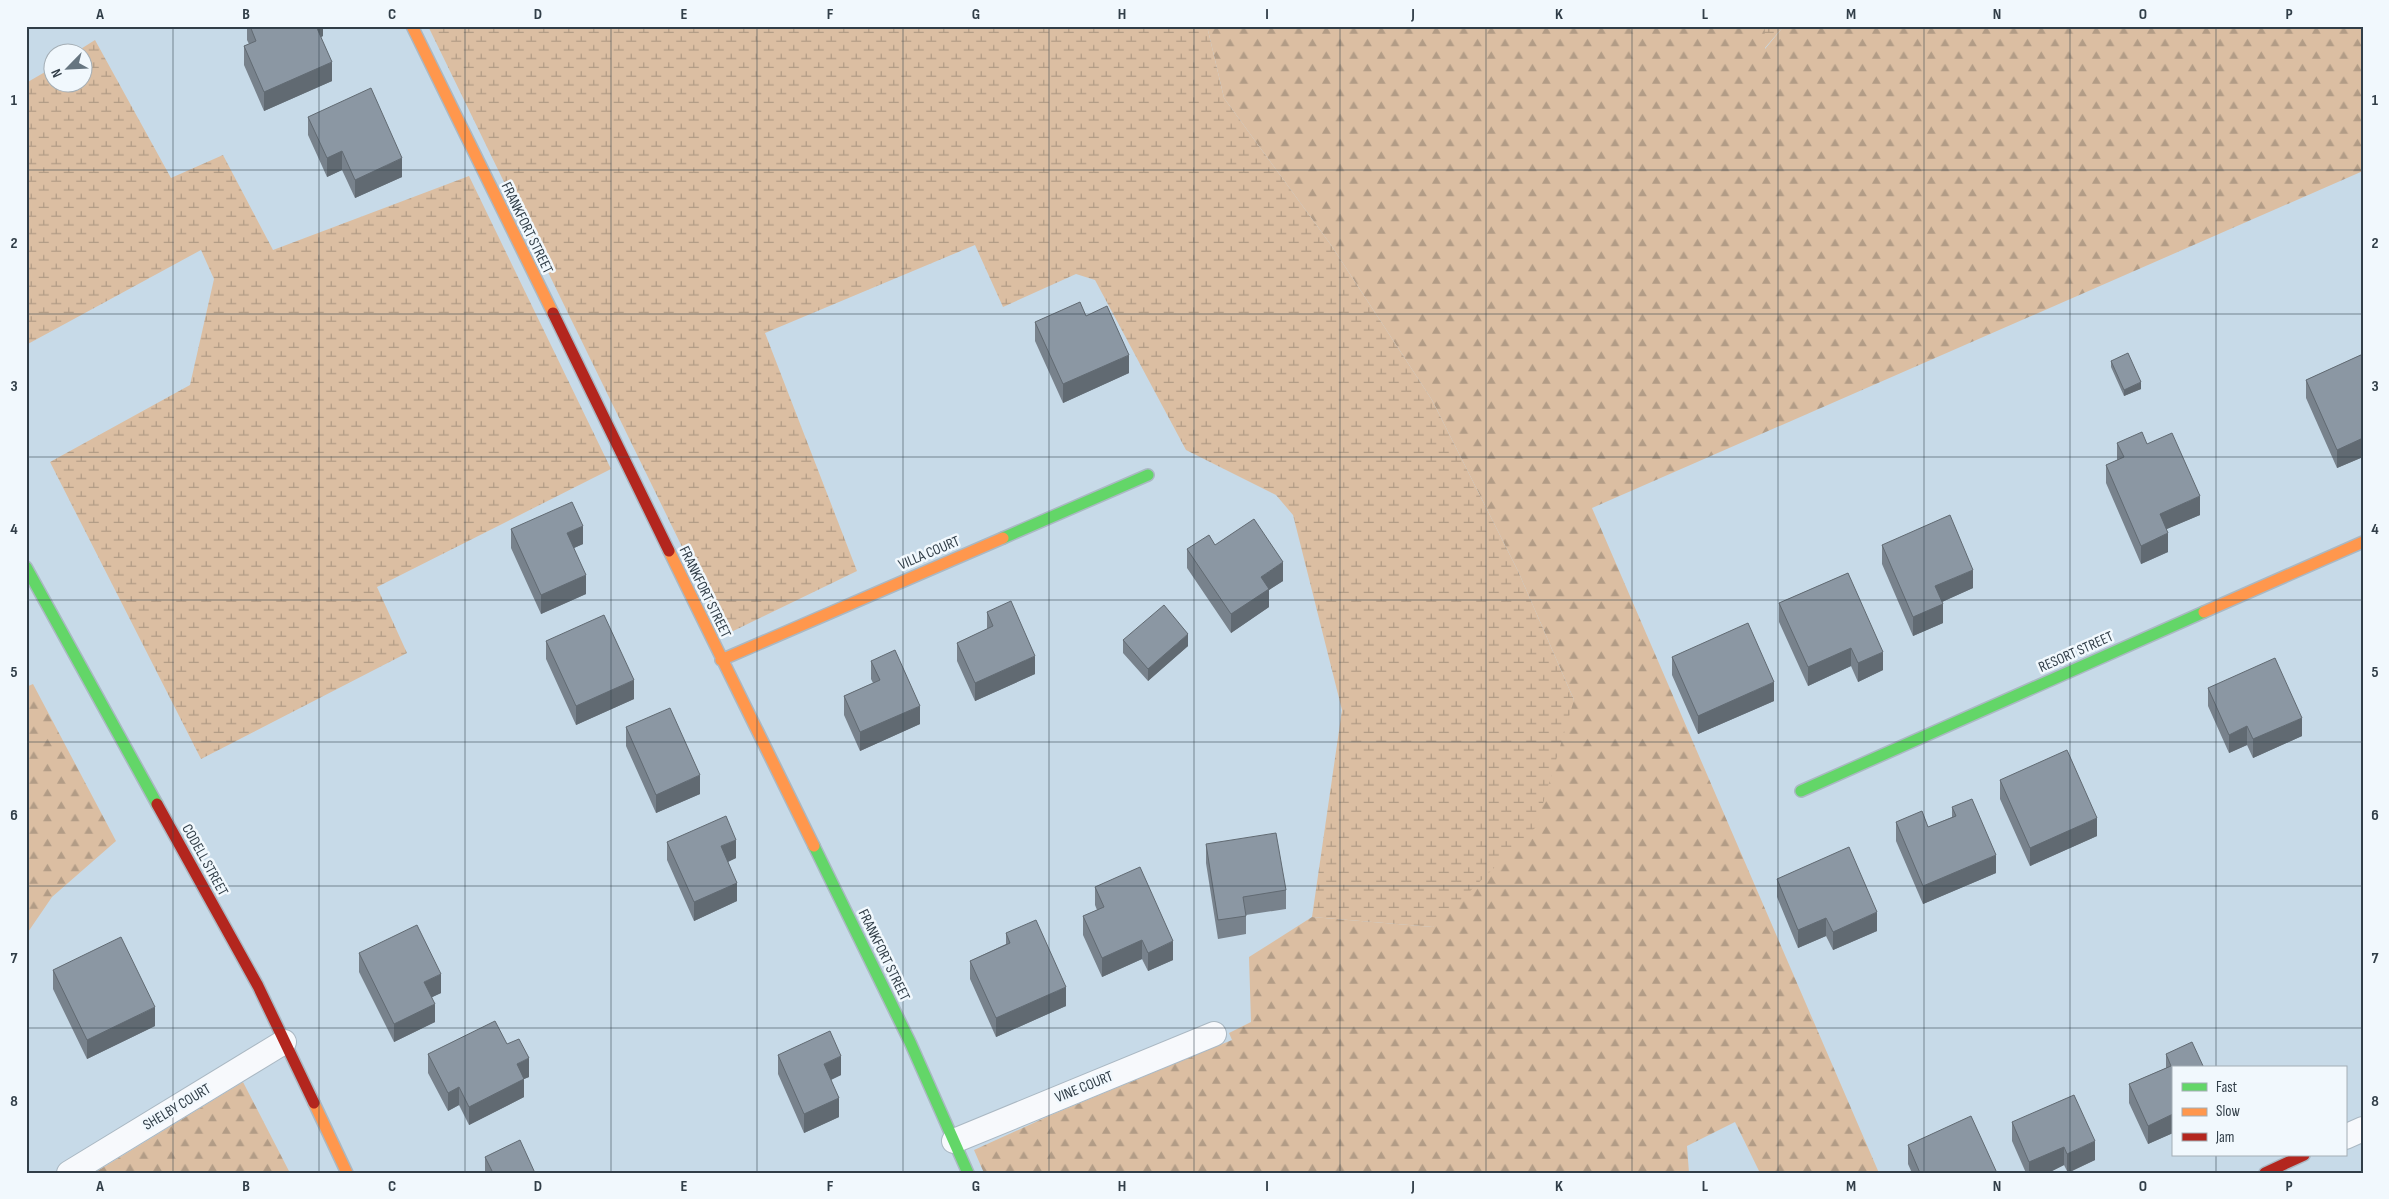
<svg xmlns="http://www.w3.org/2000/svg" width="2389" height="1199" font-family="'Sofia Sans Condensed',sans-serif">
<style>
.forest{fill:url(#forest-firs)}
.wetland{fill:url(#wetland-marsh)}
.lines{fill:none;stroke-linecap:round;stroke-linejoin:round}
.street-casing{stroke:#aab8c3;stroke-width:26}
.fast-casing{stroke:#aab8c3;stroke-width:14}
.slow-casing{stroke:#aab8c3;stroke-width:14}
.jam-casing{stroke:#aab8c3;stroke-width:14}
.street{stroke:#f7f9fc;stroke-width:24}
.fast{stroke:#63d668;stroke-width:11}
.slow{stroke:#ff974d;stroke-width:11}
.jam{stroke:#b3261e;stroke-width:11}
.wall{fill:#78828c}
.shaded-wall{fill:#616a72}
.building{fill:#8b97a3;stroke:#616a72}
.grid{fill:none;stroke:#313e48;stroke-width:1;stroke-opacity:0.55}
.labels{text-anchor:middle;dominant-baseline:central;stroke-width:5;stroke-linejoin:round;paint-order:stroke}
.street-label{font-size:15px;fill:#313e48;stroke:#f1f8fd}
.neatline{fill:none;stroke:#313e48;stroke-width:2}
.grid-label{font-size:16px;text-anchor:middle;font-weight:bold;fill:#313e48}
</style>
<defs>
<pattern id="forest-firs" width="22" height="20" patternUnits="userSpaceOnUse" patternTransform="scale(1.25)"><rect width="22" height="20" fill="#dbbea2"/><path d="M5 1l3.5 6h-7zM16 11l3.5 6h-7z" fill="#b29c86"/></pattern>
<pattern id="wetland-marsh" width="20" height="14" patternUnits="userSpaceOnUse" patternTransform="scale(1.25)"><rect width="20" height="14" fill="#dbbea2"/><path d="M1 5h8M5 5V1M11 12h8M15 12V8" fill="none" stroke="#b29c86"/></pattern>
</defs>
<rect width="100%" height="100%" fill="#c7dae8"/>
<path class="forest" d="M 1207,26 L 1765,26 L 1765,49 L 1784,26 L 2363,26 L 2363,171 L 1592,508 L 1879,1173 L 1760,1173 L 1735,1122 L 1687,1146 L 1689,1173 L 984,1173 L 974,1150 L 1051,1115 L 1232,1040 L 1229,1033 L 1251,1022 L 1249,957 L 1312,917 L 1433,927 L 1574,700 L 1518,571 L 1432,400 L 1331,245 L 1224,98 Z
M 33,684 L 116,841 L 52,897 L 26,935 L 26,687 Z
M 243,1082 L 290,1173 L 94,1173 Z"/>
<path class="wetland" d="M 428,26 L 1207,26 L 1224,98 L 1331,245 L 1432,400 L 1518,571 L 1574,700 L 1536,827 L 1433,927 L 1312,917 L 1342,710 L 1293,515 L 1276,495 L 1186,450 L 1095,280 L 1076,274 L 1003,307 L 975,245 L 765,333 L 857,571 L 725,635 Z
M 1765,26 L 1784,26 L 1764,49 Z
M 95,40 L 171,178 L 223,155 L 273,250 L 469,176 L 611,469 L 377,587 L 407,653 L 201,759 L 50,462 L 190,385 L 214,279 L 201,250 L 26,345 L 26,83 L 52,68 L 52,82 L 82,82 L 82,52 L 76,52 Z"/>
<g class="lines">
<g class="street-casing">
<path id="street" d="M 2345,1137 L 2363,1129
M 954,1141 L 1214,1034
M 69,1173 L 284,1042"/>
</g>
<g class="fast-casing">
<path id="fast" d="M 1003,538 L 1148,475
M 26,567 L 157,804
M 1801,791 L 2204,612
M 814,846 L 910,1042 L 968,1173"/>
</g>
<g class="slow-casing">
<path id="slow" d="M 412,26 L 553,313
M 669,551 L 814,846
M 2204,612 L 2363,542
M 721,660 L 1003,538
M 314,1103 L 347,1173"/>
</g>
<g class="jam-casing">
<path id="jam" d="M 553,313 L 669,551
M 157,804 L 258,986 L 314,1103
M 2265,1173 L 2304,1155"/>
</g>
<use href="#street" class="street"/>
<use href="#fast" class="fast"/>
<use href="#slow" class="slow"/>
<use href="#jam" class="jam"/>
</g>
<path class="wall" d="M 247,26 L 323,26 L 323,36 L 321,37 L 332,81 L 264,111 L 244,65 L 244,46 L 249,44 L 247,40 Z
M 308,117 L 402,177 L 355,198 L 342,170 L 327,177 L 308,135 Z
M 1086,316 L 1129,373 L 1063,403 L 1035,341 L 1035,322 Z
M 2363,354 L 2363,457 L 2337,468 L 2306,398 L 2306,380 Z
M 2111,361 L 2141,389 L 2124,396 L 2111,367 Z
M 2117,443 L 2200,515 L 2166,529 L 2168,552 L 2141,564 L 2106,483 L 2106,465 L 2117,460 Z
M 511,529 L 583,544 L 574,548 L 586,594 L 541,614 L 511,548 Z
M 1882,545 L 1973,588 L 1942,602 L 1943,623 L 1913,636 L 1882,564 Z
M 1187,549 L 1283,581 L 1269,590 L 1269,607 L 1231,633 L 1187,568 Z
M 1848,573 L 1883,670 L 1858,682 L 1851,666 L 1808,686 L 1779,622 L 1779,603 Z
M 987,612 L 1035,674 L 975,701 L 957,661 L 957,643 L 987,629 Z
M 1123,640 L 1188,646 L 1148,681 L 1123,653 Z
M 546,641 L 634,699 L 576,725 L 546,659 Z
M 1672,657 L 1774,701 L 1698,734 L 1672,675 Z
M 871,661 L 920,724 L 860,751 L 844,715 L 844,696 L 873,683 L 871,679 Z
M 2208,688 L 2302,736 L 2253,758 L 2247,745 L 2229,753 L 2208,706 Z
M 626,727 L 700,794 L 656,813 L 626,746 Z
M 2000,780 L 2097,836 L 2030,866 L 2000,799 Z
M 1952,807 L 1996,873 L 1923,904 L 1896,841 L 1896,822 L 1928,827 L 1952,817 Z
M 667,842 L 736,858 L 728,862 L 737,901 L 694,921 L 667,860 Z
M 1206,844 L 1286,890 L 1286,909 L 1246,915 L 1246,934 L 1218,939 L 1206,863 Z
M 1777,879 L 1877,931 L 1833,950 L 1826,936 L 1798,948 L 1777,897 Z
M 1095,887 L 1173,960 L 1148,971 L 1142,959 L 1102,977 L 1083,935 L 1083,916 L 1097,910 L 1095,905 Z
M 1006,933 L 1066,1006 L 996,1037 L 970,979 L 970,961 L 1006,944 Z
M 359,953 L 441,993 L 432,997 L 435,1022 L 394,1042 L 359,972 Z
M 53,970 L 155,1026 L 87,1059 L 53,989 Z
M 507,1044 L 529,1077 L 524,1079 L 524,1097 L 469,1125 L 459,1105 L 448,1111 L 428,1073 L 428,1054 Z
M 2166,1054 L 2173,1068 L 2173,1133 L 2148,1144 L 2129,1103 L 2129,1084 L 2166,1068 Z
M 778,1055 L 841,1075 L 831,1080 L 839,1117 L 804,1133 L 778,1074 Z
M 2012,1122 L 2095,1160 L 2068,1173 L 2064,1165 L 2048,1173 L 2026,1173 L 2012,1141 Z
M 1908,1145 L 1997,1173 L 1912,1173 L 1908,1164 Z
M 485,1157 L 535,1173 L 485,1173 Z"/>
<path class="shaded-wall" d="M 314,26 L 323,26 L 323,36 L 314,40 Z
M 332,62 L 332,81 L 264,111 L 264,92 Z
M 342,151 L 342,170 L 327,177 L 327,158 Z
M 402,158 L 402,177 L 355,198 L 355,180 Z
M 1129,355 L 1129,373 L 1063,403 L 1063,384 Z
M 2141,382 L 2141,389 L 2124,396 L 2124,390 Z
M 2363,438 L 2363,457 L 2337,468 L 2337,450 Z
M 2200,496 L 2200,515 L 2160,532 L 2160,514 Z
M 583,526 L 583,544 L 567,551 L 567,533 Z
M 2168,533 L 2168,552 L 2141,564 L 2141,546 Z
M 1283,562 L 1283,581 L 1269,590 L 1269,607 L 1231,633 L 1231,614 L 1261,577 Z
M 1973,570 L 1973,588 L 1935,605 L 1935,586 Z
M 586,575 L 586,594 L 541,614 L 541,595 Z
M 1943,604 L 1943,623 L 1913,636 L 1913,617 Z
M 1188,634 L 1188,646 L 1148,681 L 1148,669 Z
M 1851,648 L 1851,666 L 1808,686 L 1808,667 Z
M 1883,652 L 1883,670 L 1858,682 L 1858,663 Z
M 1035,656 L 1035,674 L 975,701 L 975,683 Z
M 634,680 L 634,699 L 576,725 L 576,706 Z
M 1774,682 L 1774,701 L 1698,734 L 1698,716 Z
M 920,706 L 920,724 L 860,751 L 860,732 Z
M 2302,718 L 2302,736 L 2253,758 L 2253,739 Z
M 2247,726 L 2247,745 L 2229,753 L 2229,735 Z
M 700,775 L 700,794 L 656,813 L 656,795 Z
M 2097,818 L 2097,836 L 2030,866 L 2030,848 Z
M 736,840 L 736,858 L 721,865 L 721,846 Z
M 1996,855 L 1996,873 L 1923,904 L 1923,886 Z
M 737,883 L 737,901 L 694,921 L 694,902 Z
M 1877,912 L 1877,931 L 1833,950 L 1833,932 Z
M 1826,918 L 1826,936 L 1798,948 L 1798,930 Z
M 1142,940 L 1142,959 L 1102,977 L 1102,958 Z
M 1173,941 L 1173,960 L 1148,971 L 1148,953 Z
M 441,974 L 441,993 L 424,1001 L 424,982 Z
M 1066,987 L 1066,1006 L 996,1037 L 996,1018 Z
M 435,1004 L 435,1022 L 394,1042 L 394,1024 Z
M 155,1007 L 155,1026 L 87,1059 L 87,1040 Z
M 841,1056 L 841,1075 L 824,1083 L 824,1064 Z
M 529,1058 L 529,1077 L 524,1079 L 524,1097 L 469,1125 L 469,1107 L 517,1064 Z
M 459,1087 L 459,1105 L 448,1111 L 448,1093 Z
M 839,1098 L 839,1117 L 804,1133 L 804,1114 Z
M 2173,1114 L 2173,1133 L 2148,1144 L 2148,1126 Z
M 2095,1141 L 2095,1160 L 2067,1173 L 2067,1154 Z
M 2064,1147 L 2064,1165 L 2048,1173 L 2029,1173 L 2029,1162 Z"/>
<path class="building" d="M 250,26 L 316,26 L 332,62 L 264,92 L 244,46 L 256,41 Z
M 371,88 L 402,158 L 355,180 L 342,151 L 327,158 L 308,117 Z
M 1080,302 L 1086,316 L 1107,306 L 1129,355 L 1063,384 L 1035,322 Z
M 2128,353 L 2141,382 L 2124,390 L 2111,361 Z
M 2363,354 L 2363,438 L 2337,450 L 2306,380 Z
M 2142,432 L 2147,444 L 2172,433 L 2200,496 L 2160,514 L 2168,533 L 2141,546 L 2106,465 L 2124,457 L 2117,443 Z
M 572,502 L 583,526 L 567,533 L 586,575 L 541,595 L 511,529 Z
M 1950,515 L 1973,570 L 1935,586 L 1943,604 L 1913,617 L 1882,545 Z
M 1254,519 L 1283,562 L 1261,577 L 1269,589 L 1231,614 L 1187,549 L 1209,535 L 1215,545 Z
M 1848,573 L 1883,652 L 1858,663 L 1851,648 L 1808,667 L 1779,603 Z
M 1011,601 L 1035,656 L 975,683 L 957,643 L 993,626 L 987,612 Z
M 1164,605 L 1188,634 L 1148,669 L 1123,640 Z
M 604,615 L 634,680 L 576,706 L 546,641 Z
M 1748,623 L 1774,682 L 1698,716 L 1672,657 Z
M 895,650 L 920,706 L 860,732 L 844,696 L 880,680 L 871,661 Z
M 2275,658 L 2302,718 L 2253,739 L 2247,726 L 2229,735 L 2208,688 Z
M 670,708 L 700,775 L 656,795 L 626,727 Z
M 2067,750 L 2097,818 L 2030,848 L 2000,780 Z
M 1972,799 L 1996,855 L 1923,886 L 1896,822 L 1922,811 L 1928,827 L 1956,816 L 1952,807 Z
M 726,816 L 736,840 L 721,846 L 737,883 L 694,902 L 667,842 Z
M 1276,833 L 1286,890 L 1243,897 L 1246,916 L 1218,920 L 1206,844 Z
M 1849,847 L 1877,912 L 1833,932 L 1826,918 L 1798,930 L 1777,879 Z
M 1140,867 L 1173,941 L 1148,953 L 1142,940 L 1102,958 L 1083,916 L 1104,907 L 1095,887 Z
M 1036,920 L 1066,987 L 996,1018 L 970,961 L 1010,943 L 1006,933 Z
M 417,925 L 441,974 L 424,982 L 435,1004 L 394,1024 L 359,953 Z
M 121,937 L 155,1007 L 87,1040 L 53,970 Z
M 495,1021 L 507,1044 L 519,1039 L 529,1058 L 517,1064 L 524,1079 L 469,1107 L 459,1087 L 448,1093 L 428,1054 Z
M 830,1031 L 841,1056 L 824,1064 L 839,1098 L 804,1114 L 778,1055 Z
M 2192,1042 L 2204,1068 L 2173,1068 L 2173,1114 L 2148,1126 L 2129,1084 L 2171,1066 L 2166,1054 Z
M 2074,1095 L 2095,1141 L 2067,1154 L 2064,1147 L 2029,1162 L 2012,1122 Z
M 1971,1116 L 1997,1173 L 1920,1173 L 1908,1145 Z
M 520,1140 L 535,1173 L 493,1173 L 485,1157 Z"/>
<path class="grid" d="M 173,26 L 173,1173M 319,26 L 319,1173M 465,26 L 465,1173M 611,26 L 611,1173M 757,26 L 757,1173M 903,26 L 903,1173M 1049,26 L 1049,1173M 1194,26 L 1194,1173M 1340,26 L 1340,1173M 1486,26 L 1486,1173M 1632,26 L 1632,1173M 1778,26 L 1778,1173M 1924,26 L 1924,1173M 2070,26 L 2070,1173M 2216,26 L 2216,1068M 26,170 L 2363,170M 26,314 L 2363,314M 26,457 L 2363,457M 26,600 L 2363,600M 26,742 L 2363,742M 26,886 L 2363,886M 26,1028 L 2363,1028M 2216,1155 L 2216,1173"/>
<g class="labels">
<g class="street-label">
<text transform="translate(527 228) rotate(64)">FRANKFORT STREET</text>
<text transform="translate(929 553) rotate(-23)">VILLA COURT</text>
<text transform="translate(705 592) rotate(64)">FRANKFORT STREET</text>
<text transform="translate(2076 652) rotate(-24)">RESORT STREET</text>
<text transform="translate(205 860) rotate(61)">CODELL STREET</text>
<text transform="translate(884 955) rotate(64)">FRANKFORT STREET</text>
<text transform="translate(1084 1087) rotate(-22)">VINE COURT</text>
<text transform="translate(177 1107) rotate(-31)">SHELBY COURT</text>
</g>
</g>
<rect width="2389" height="1199" fill="none" stroke="#f1f8fd" stroke-width="55"/>
<rect x="2172" y="1066" width="175" height="90" fill="#f1f8fd" stroke="#a4aeb5"/>
<rect x="2182" y="1083" width="25" height="8" fill="#63d668" stroke="#a4aeb5"/>
<text x="2216" y="1092" font-size="15" fill="#313e48">Fast</text>
<rect x="2182" y="1108" width="25" height="8" fill="#ff974d" stroke="#a4aeb5"/>
<text x="2216" y="1116" font-size="15" fill="#313e48">Slow</text>
<rect x="2182" y="1133" width="25" height="8" fill="#b3261e" stroke="#a4aeb5"/>
<text x="2216" y="1142" font-size="15" fill="#313e48">Jam</text>
<g transform="translate(68 68) rotate(246)"><circle r="24" fill="#f1f8fd" stroke="#a4aeb5"/>
<path d="M0-4L9 19L0 12L-9 19Z" fill="#667580"/>
<text y="-8" font-size="14" font-weight="bold" text-anchor="middle" fill="#313e48">N</text>
</g>
<rect x="28" y="28" width="2334" height="1144" class="neatline"/>
<g class="grid-label">
<text x="100" y="19">A</text>
<text x="246" y="19">B</text>
<text x="392" y="19">C</text>
<text x="538" y="19">D</text>
<text x="684" y="19">E</text>
<text x="830" y="19">F</text>
<text x="976" y="19">G</text>
<text x="1122" y="19">H</text>
<text x="1267" y="19">I</text>
<text x="1413" y="19">J</text>
<text x="1559" y="19">K</text>
<text x="1705" y="19">L</text>
<text x="1851" y="19">M</text>
<text x="1997" y="19">N</text>
<text x="2143" y="19">O</text>
<text x="2289" y="19">P</text>
<text x="14" y="105">1</text>
<text x="2375" y="105">1</text>
<text x="14" y="248">2</text>
<text x="2375" y="248">2</text>
<text x="14" y="391">3</text>
<text x="2375" y="391">3</text>
<text x="14" y="534">4</text>
<text x="2375" y="534">4</text>
<text x="14" y="677">5</text>
<text x="2375" y="677">5</text>
<text x="14" y="820">6</text>
<text x="2375" y="820">6</text>
<text x="14" y="963">7</text>
<text x="2375" y="963">7</text>
<text x="14" y="1106">8</text>
<text x="2375" y="1106">8</text>
<text x="100" y="1191">A</text>
<text x="246" y="1191">B</text>
<text x="392" y="1191">C</text>
<text x="538" y="1191">D</text>
<text x="684" y="1191">E</text>
<text x="830" y="1191">F</text>
<text x="976" y="1191">G</text>
<text x="1122" y="1191">H</text>
<text x="1267" y="1191">I</text>
<text x="1413" y="1191">J</text>
<text x="1559" y="1191">K</text>
<text x="1705" y="1191">L</text>
<text x="1851" y="1191">M</text>
<text x="1997" y="1191">N</text>
<text x="2143" y="1191">O</text>
<text x="2289" y="1191">P</text>
</g>
</svg>
